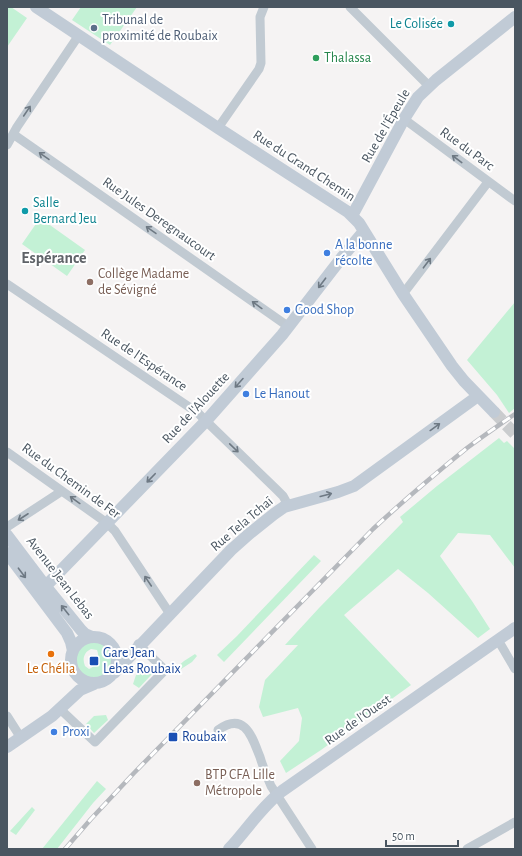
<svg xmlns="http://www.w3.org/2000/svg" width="522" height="856" font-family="'Alegreya Sans',sans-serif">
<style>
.green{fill:#c3f1d5;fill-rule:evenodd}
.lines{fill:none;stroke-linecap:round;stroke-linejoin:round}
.secondary-tunnel{stroke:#caccce;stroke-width:12;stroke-dasharray:12 6;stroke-linecap:butt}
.street{stroke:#c1cad2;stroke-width:9}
.secondary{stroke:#c1cbd6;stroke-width:12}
.rail-casing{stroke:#b5b8bd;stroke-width:4.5}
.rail{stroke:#fff;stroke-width:3;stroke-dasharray:9;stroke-linecap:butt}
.oneway{stroke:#6e7983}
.oneway2{stroke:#6e7984}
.culture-dot{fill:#0f9aa8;stroke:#fff;stroke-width:1.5}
.service-dot{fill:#5c6f8a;stroke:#fff;stroke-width:1.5}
.leisure-dot{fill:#2e9e5b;stroke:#fff;stroke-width:1.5}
.shop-dot{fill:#3f7fe0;stroke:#fff;stroke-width:1.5}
.education-dot{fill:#8d6e63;stroke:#fff;stroke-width:1.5}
.food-dot{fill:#e8710a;stroke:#fff;stroke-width:1.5}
.transit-dot{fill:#1a4fb4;stroke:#fff;stroke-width:1.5}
.labels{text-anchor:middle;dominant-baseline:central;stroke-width:4;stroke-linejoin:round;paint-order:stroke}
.service-label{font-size:14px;fill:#4e5e75;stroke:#fff;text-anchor:start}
.culture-label{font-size:14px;fill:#0d838f;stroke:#fff;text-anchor:end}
.leisure-label{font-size:14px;fill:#27864d;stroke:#fff;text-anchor:start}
.street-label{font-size:14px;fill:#4a5661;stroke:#fff}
.shop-label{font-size:14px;fill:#366cbe;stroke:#fff;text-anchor:start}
.education-label{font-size:14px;fill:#785e54;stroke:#fff;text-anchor:start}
.transit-label{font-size:14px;fill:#164399;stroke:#fff;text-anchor:start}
.food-label{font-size:14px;fill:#c56008;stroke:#fff}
.quarter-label{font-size:16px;font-weight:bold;fill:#5f6368;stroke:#fff}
</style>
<rect width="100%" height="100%" fill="#f5f3f3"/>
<path class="green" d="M 7,7 L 11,7 L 27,18 L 7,47 Z
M 81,7 L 137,7 L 110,45 L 72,20 Z
M 40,218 L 85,250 L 67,276 L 22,244 Z
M 515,302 L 515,408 L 509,413 L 497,395 L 467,360 Z
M 499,438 L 504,443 L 507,441 L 515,449 L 515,568 L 490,535 L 458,533 L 440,556 L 472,601 L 490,629 L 478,638 L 428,593 L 398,569 L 344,615 L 411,685 L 321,750 L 286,773 L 280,761 L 299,741 L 302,718 L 298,708 L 263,717 L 259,707 L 265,680 L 298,645 L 285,645 L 319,608 L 403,522 L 400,517 L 437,486 Z
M 314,555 L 321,561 L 224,662 L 217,655 L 237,636 Z
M 95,641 C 121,644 118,679 95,678 C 90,678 85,676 81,673 C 69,660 79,643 95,641 ZM 91,649 L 97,650 C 100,657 97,666 89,669 L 85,666 C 82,659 84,652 91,649 Z
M 195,654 L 197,656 L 192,662 L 178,671 L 177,667 L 184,661 Z
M 144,666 L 152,674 L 139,688 L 133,684 L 137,672 Z
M 106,715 L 108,720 L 94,733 L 86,724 L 94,716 Z
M 97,781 L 106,789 L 93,803 L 57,849 L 42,849 Z
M 32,807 L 35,810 L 16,835 L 10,831 Z"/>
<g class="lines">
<path class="secondary-tunnel" d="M 494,412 L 515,434"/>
<path class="street" d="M 350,7 L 429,86
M 404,119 L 515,201
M 218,128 L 259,69 L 261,63 L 260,17 L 264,7
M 13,134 L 219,278 L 289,327
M 7,145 L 17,127 L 79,35
M 7,284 L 198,413 L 208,423 L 276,489 L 283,496 L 288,505
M 403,294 L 488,182
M 7,452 L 107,523 L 115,531 L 170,614
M 7,527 L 62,491
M 498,640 L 515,669
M 60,709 L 95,742 L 165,670 L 138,644
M 7,716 L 21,738
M 218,730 C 245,711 252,737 260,757 C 263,767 267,777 271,786 L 312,849
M 467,849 L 515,822"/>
<path class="secondary" d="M 36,7 L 218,128 L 348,212 L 359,223 L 403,294 L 452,366 L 464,381 L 494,412
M 352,216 L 404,119 L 418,97 L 436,80 L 515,17
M 7,535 L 47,588 L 81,630 L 85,634 L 92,637
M 7,553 L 67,633 L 71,642 L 73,651
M 38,594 L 206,421 L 282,335 L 343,256 L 364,231
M71 660a23 23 0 1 1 46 0a23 23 0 1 1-46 0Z
M 114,673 L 231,550 L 249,534 L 274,514 L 284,507 L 338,492 L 354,486 L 478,396
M 7,747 L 52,716 L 80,690 L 94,684
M 229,849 C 247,830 261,807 282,791 L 515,628"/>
<g class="rail-casing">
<path id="rail" d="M 65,849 L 91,819 L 134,773 L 373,529 C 403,501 435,474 467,448 C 483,436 499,425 515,414"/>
</g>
<use href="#rail" class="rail"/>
</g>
<defs><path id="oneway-shaft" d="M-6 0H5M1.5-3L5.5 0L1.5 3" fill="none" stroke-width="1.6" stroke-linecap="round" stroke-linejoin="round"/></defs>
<g class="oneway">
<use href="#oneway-shaft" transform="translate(27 111) rotate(-56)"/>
<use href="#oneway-shaft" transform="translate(44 156) rotate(-145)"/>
<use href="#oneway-shaft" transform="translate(457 159) rotate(-143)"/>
<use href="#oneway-shaft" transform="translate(151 230) rotate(-145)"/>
<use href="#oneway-shaft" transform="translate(427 263) rotate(-53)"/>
<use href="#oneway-shaft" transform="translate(257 305) rotate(-144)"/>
<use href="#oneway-shaft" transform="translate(234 448) rotate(44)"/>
<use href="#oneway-shaft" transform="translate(75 500) rotate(-144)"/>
<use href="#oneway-shaft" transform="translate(23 517) rotate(147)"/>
<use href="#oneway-shaft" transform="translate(148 581) rotate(-124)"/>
</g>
<g class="oneway2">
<use href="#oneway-shaft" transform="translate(322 283) rotate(127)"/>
<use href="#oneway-shaft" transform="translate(239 383) rotate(132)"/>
<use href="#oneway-shaft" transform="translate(435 427) rotate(-36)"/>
<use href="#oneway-shaft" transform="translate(151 478) rotate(134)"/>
<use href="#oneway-shaft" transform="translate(326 495) rotate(-15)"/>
<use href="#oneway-shaft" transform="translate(22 573) rotate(53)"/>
<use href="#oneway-shaft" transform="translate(65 610) rotate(-129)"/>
</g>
<g class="culture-dot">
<circle cx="451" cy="24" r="4"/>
<circle cx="25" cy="211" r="4"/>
</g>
<circle class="service-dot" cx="94" cy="28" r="4"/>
<circle class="leisure-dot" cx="316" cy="58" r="4"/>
<g class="shop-dot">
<circle cx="327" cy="253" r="4"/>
<circle cx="287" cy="310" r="4"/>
<circle cx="246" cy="394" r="4"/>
<circle cx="54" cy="732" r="4"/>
</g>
<g class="education-dot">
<circle cx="90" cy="282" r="4"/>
<circle cx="197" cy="783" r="4"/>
</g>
<circle class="food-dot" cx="51" cy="654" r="4"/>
<g class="transit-dot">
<rect x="89" y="656" width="10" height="10" rx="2"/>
<rect x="168" y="732" width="10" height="10" rx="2"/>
</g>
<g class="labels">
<g class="service-label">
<text x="102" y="20">Tribunal de<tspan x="102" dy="16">proximité de Roubaix</tspan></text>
</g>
<g class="culture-label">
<text x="443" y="24">Le Colisée</text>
<text x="33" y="203" text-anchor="start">Salle<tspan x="33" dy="16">Bernard Jeu</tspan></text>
</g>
<g class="leisure-label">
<text x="324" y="58">Thalassa</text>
</g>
<g class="street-label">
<text transform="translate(386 126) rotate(-60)">Rue de l'Épeule</text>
<text transform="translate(467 149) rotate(36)">Rue du Parc</text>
<text transform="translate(304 166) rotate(33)">Rue du Grand Chemin</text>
<text transform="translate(159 219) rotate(35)">Rue Jules Deregnaucourt</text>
<text transform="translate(144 360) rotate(34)">Rue de l'Espérance</text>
<text transform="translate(196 408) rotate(-47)">Rue de l'Alouette</text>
<text transform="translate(71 481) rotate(36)">Rue du Chemin de Fer</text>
<text transform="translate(242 524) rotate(-40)">Rue Tela Tchaï</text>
<text transform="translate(60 578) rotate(52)">Avenue Jean Lebas</text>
<text transform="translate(358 720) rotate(-35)">Rue de l'Ouest</text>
</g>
<g class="shop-label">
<text x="335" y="245">A la bonne<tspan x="335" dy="16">récolte</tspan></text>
<text x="295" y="310">Good Shop</text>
<text x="254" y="394">Le Hanout</text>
<text x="62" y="732">Proxi</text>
</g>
<g class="education-label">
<text x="98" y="274">Collège Madame<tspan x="98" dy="16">de Sévigné</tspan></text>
<text x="205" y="775">BTP CFA Lille<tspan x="205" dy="16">Métropole</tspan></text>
</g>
<g class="transit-label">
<text x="103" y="653">Gare Jean<tspan x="103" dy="16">Lebas Roubaix</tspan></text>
<text x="182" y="737">Roubaix</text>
</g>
<g class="food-label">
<text x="51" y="669">Le Chélia</text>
</g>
<g class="quarter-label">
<text x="54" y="258">Espérance</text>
</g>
</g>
<rect width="522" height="856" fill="none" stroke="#4a5661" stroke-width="16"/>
<path d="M386 840v6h72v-6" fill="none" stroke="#4a5661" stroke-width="2"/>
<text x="392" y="840" font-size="12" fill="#4a5661" stroke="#ffffff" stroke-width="3" paint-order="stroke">50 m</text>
</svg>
